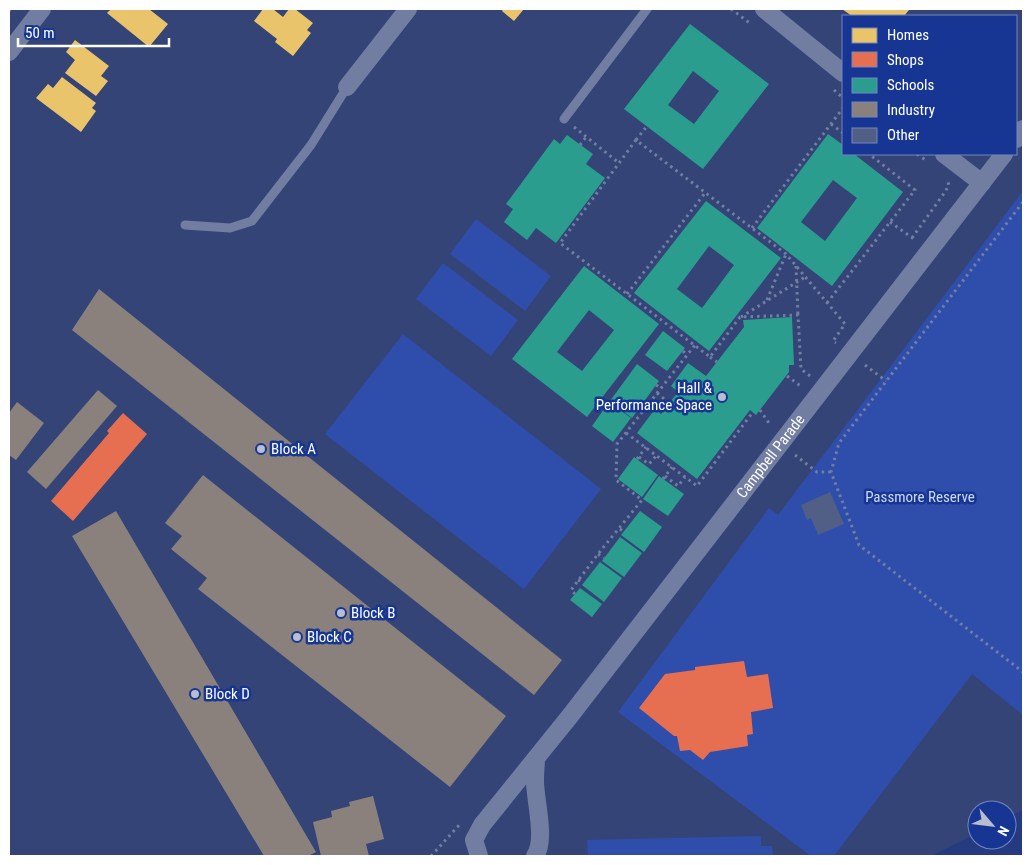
<svg xmlns="http://www.w3.org/2000/svg" width="1032" height="865" font-family="'Roboto Condensed',sans-serif">
<style>
.green{fill:#2f4eab}
.water{fill:#253a80}
.homes{fill:#e9c46a}
.shops{fill:#e76f51}
.schools{fill:#2a9d8f;fill-rule:evenodd}
.industry{fill:#8a817c}
.building{fill:#515e86}
.lines{fill:none;stroke-linecap:round;stroke-linejoin:round}
.path{stroke:#717ea2;stroke-width:3;stroke-dasharray:2.5 4;stroke-linecap:butt}
.lane{stroke:#717ea2;stroke-width:9}
.street{stroke:#717ea2;stroke-width:18}
.poi-dot{fill:#b8becf;stroke:#173694;stroke-width:2}
.labels{text-anchor:middle;dominant-baseline:central;stroke-width:5;stroke-linejoin:round;paint-order:stroke}
.poi-label{font-size:15px;fill:#fff;stroke:#173694;text-anchor:start}
.street-label{font-size:15px;fill:#fff;stroke:#173694}
.park-label{font-size:15px;fill:#cedafc;stroke:#173694}
</style>
<rect width="100%" height="100%" fill="#344477"/>
<path class="green" d="M 1023,191 L 1023,715 L 972,674 L 834,856 L 811,856 L 618,712 L 769,508 L 778,515 Z
M 476,219 L 551,276 L 525,311 L 450,254 Z
M 443,263 L 518,320 L 491,356 L 416,299 Z
M 403,334 L 601,489 L 524,589 L 325,434 Z
M 761,836 L 761,846 L 772,846 L 773,856 L 588,856 L 587,840 Z"/>
<path class="water" d="M 1023,810 L 1023,856 L 931,856 L 977,833 L 977,840 L 1007,840 L 1007,818 Z"/>
<path class="homes" d="M 111,9 L 149,9 L 168,24 L 149,47 L 107,13 Z
M 263,9 L 273,9 L 283,17 L 289,9 L 295,9 L 313,23 L 307,30 L 311,33 L 293,56 L 275,42 L 277,39 L 254,21 Z
M 503,9 L 524,9 L 514,21 L 502,11 Z
M 842,9 L 907,9 L 909,10 L 904,16 L 852,16 Z
M 75,40 L 109,66 L 101,76 L 108,81 L 96,96 L 65,73 L 75,60 L 66,52 Z
M 62,77 L 96,103 L 92,108 L 96,111 L 81,132 L 36,98 L 48,84 L 53,88 Z"/>
<path class="shops" d="M 123,413 L 147,434 L 73,521 L 51,501 L 109,433 L 107,431 Z
M 744,661 L 747,677 L 768,674 L 773,708 L 751,712 L 753,734 L 747,735 L 748,746 L 710,752 L 703,760 L 690,750 L 680,751 L 677,736 L 674,736 L 639,708 L 665,674 L 695,670 L 695,667 Z"/>
<path class="schools" d="M 690,24 L 769,84 L 703,169 L 624,109 ZM 693,71 L 719,91 L 694,124 L 668,105 Z
M 828,134 L 843,145 L 843,154 L 854,154 L 903,192 L 832,286 L 757,228 ZM 833,180 L 857,198 L 825,241 L 801,222 Z
M 567,135 L 593,154 L 586,164 L 605,178 L 556,243 L 536,228 L 527,240 L 504,222 L 513,209 L 506,204 L 554,139 L 560,144 Z
M 706,201 L 781,258 L 709,351 L 634,293 ZM 709,246 L 734,265 L 702,308 L 677,289 Z
M 584,266 L 659,324 L 587,417 L 512,359 ZM 589,310 L 614,330 L 582,371 L 557,352 Z
M 792,317 L 794,365 L 789,365 L 789,372 L 756,415 L 750,410 L 697,479 L 637,433 L 655,409 L 661,414 L 678,392 L 671,386 L 688,363 L 706,376 L 744,327 L 743,320 Z
M 663,331 L 685,348 L 667,371 L 645,355 Z
M 637,364 L 659,381 L 632,418 L 610,401 Z
M 609,402 L 631,418 L 613,442 L 592,426 Z
M 634,457 L 658,475 L 642,497 L 618,479 Z
M 659,476 L 684,494 L 668,516 L 643,499 Z
M 640,511 L 662,527 L 644,552 L 621,535 Z
M 620,537 L 642,553 L 624,577 L 602,561 Z
M 600,562 L 622,578 L 604,602 L 582,585 Z
M 580,588 L 602,604 L 592,617 L 570,600 Z"/>
<path class="industry" d="M 99,289 L 562,660 L 534,695 L 72,330 Z
M 98,390 L 117,406 L 46,489 L 27,472 Z
M 17,402 L 44,423 L 16,460 L 9,455 L 9,413 Z
M 203,475 L 506,716 L 450,787 L 198,589 L 207,578 L 171,549 L 182,536 L 165,523 Z
M 116,511 L 316,852 L 308,856 L 264,856 L 72,536 Z
M 373,796 L 384,839 L 366,844 L 369,856 L 321,856 L 313,822 L 332,817 L 331,811 L 350,806 L 349,802 Z"/>
<path class="building" d="M 830,492 L 844,524 L 818,535 L 811,518 L 807,520 L 801,505 Z"/>
<g class="lines">
<path class="path" d="M 731,9 L 751,24
M 9,11 L 10,9
M 834,90 L 843,98
M 831,124 L 843,133
M 574,127 L 619,163
M 636,140 L 647,126
M 580,145 L 586,137
M 917,154 L 927,161
M 1023,202 L 839,443 L 831,472 L 859,545 L 1023,672
M 890,222 L 914,239
M 752,228 L 843,108
M 912,238 L 945,192 L 949,185 L 947,180
M 796,266 L 798,315
M 627,294 L 705,193
M 767,300 L 786,254
M 827,303 L 915,190 L 869,154
M 741,317 L 805,277
M 683,351 L 687,355
M 710,357 L 717,362
M 865,365 L 886,381
M 787,376 L 802,387
M 810,376 L 801,369 L 798,315 L 740,317 L 710,357 L 560,243 L 636,140 L 786,254 L 845,324 L 833,341 L 836,343
M 656,385 L 661,388
M 657,393 L 669,403
M 760,410 L 771,426
M 626,433 L 697,486 L 753,412
M 795,455 L 817,472 L 831,472
M 639,457 L 649,464 L 656,456
M 637,459 L 646,447
M 665,476 L 678,486 L 685,477
M 663,479 L 672,467
M 620,529 L 624,532
M 598,554 L 604,558
M 578,580 L 583,583
M 575,594 L 571,590 L 598,554 L 642,500 L 616,480 L 617,444 L 695,345
M 431,856 L 461,823"/>
<path class="lane" d="M 564,119 L 647,9
M 185,225 L 230,228 L 252,221 L 311,145 L 347,87"/>
<g class="street">
<path d="M 764,9 L 843,73"/>
<path d="M 9,52 L 42,9"/>
<path d="M 347,87 L 408,9"/>
<path d="M 1016,139 L 1023,129"/>
<path d="M 944,154 L 982,183"/>
<path id="s1" d="M 479,856 L 474,840 L 482,825 L 570,716 L 1004,154"/>
<path d="M 535,856 C 547,839 534,798 535,778 C 535,771 536,765 536,758"/>
</g>
</g>
<g class="poi-dot">
<circle cx="722" cy="397" r="5"/>
<circle cx="261" cy="449" r="5"/>
<circle cx="341" cy="613" r="5"/>
<circle cx="297" cy="637" r="5"/>
<circle cx="195" cy="694" r="5"/>
</g>
<g class="labels">
<g class="poi-label">
<text x="712" y="388" text-anchor="end">Hall &amp;<tspan x="712" dy="17">Performance Space</tspan></text>
<text x="271" y="449">Block A</text>
<text x="351" y="613">Block B</text>
<text x="307" y="637">Block C</text>
<text x="205" y="694">Block D</text>
</g>
<g class="street-label">
<text stroke="none"><textPath href="#s1" startOffset="502">Campbell Parade</textPath></text>
</g>
<g class="park-label">
<text x="920" y="497">Passmore Reserve</text>
</g>
</g>
<rect width="1032" height="865" fill="none" stroke="#ffffff" stroke-width="20"/>
<rect x="842" y="15" width="175" height="140" fill="#173694" stroke="#7486bf"/>
<rect x="852" y="28" width="25" height="15" fill="#e9c46a" stroke="#7486bf"/>
<text x="887" y="40" font-size="15" fill="#ffffff">Homes</text>
<rect x="852" y="52" width="25" height="15" fill="#e76f51" stroke="#7486bf"/>
<text x="887" y="65" font-size="15" fill="#ffffff">Shops</text>
<rect x="852" y="78" width="25" height="15" fill="#2a9d8f" stroke="#7486bf"/>
<text x="887" y="90" font-size="15" fill="#ffffff">Schools</text>
<rect x="852" y="102" width="25" height="15" fill="#8a817c" stroke="#7486bf"/>
<text x="887" y="115" font-size="15" fill="#ffffff">Industry</text>
<rect x="852" y="128" width="25" height="15" fill="#515e86" stroke="#7486bf"/>
<text x="887" y="140" font-size="15" fill="#ffffff">Other</text>
<g transform="translate(992 825) rotate(118)"><circle r="24" fill="#173694" stroke="#7486bf"/>
<path d="M0-4L9 19L0 12L-9 19Z" fill="#b8becf"/>
<text y="-8" font-size="14" font-weight="bold" text-anchor="middle" fill="#ffffff">N</text>
</g>
<path d="M18 38v8h151v-8" fill="none" stroke="#ffffff" stroke-width="2.5"/>
<text x="25" y="38" font-size="15" fill="#ffffff" stroke="#173694" stroke-width="4" paint-order="stroke">50 m</text>
</svg>
